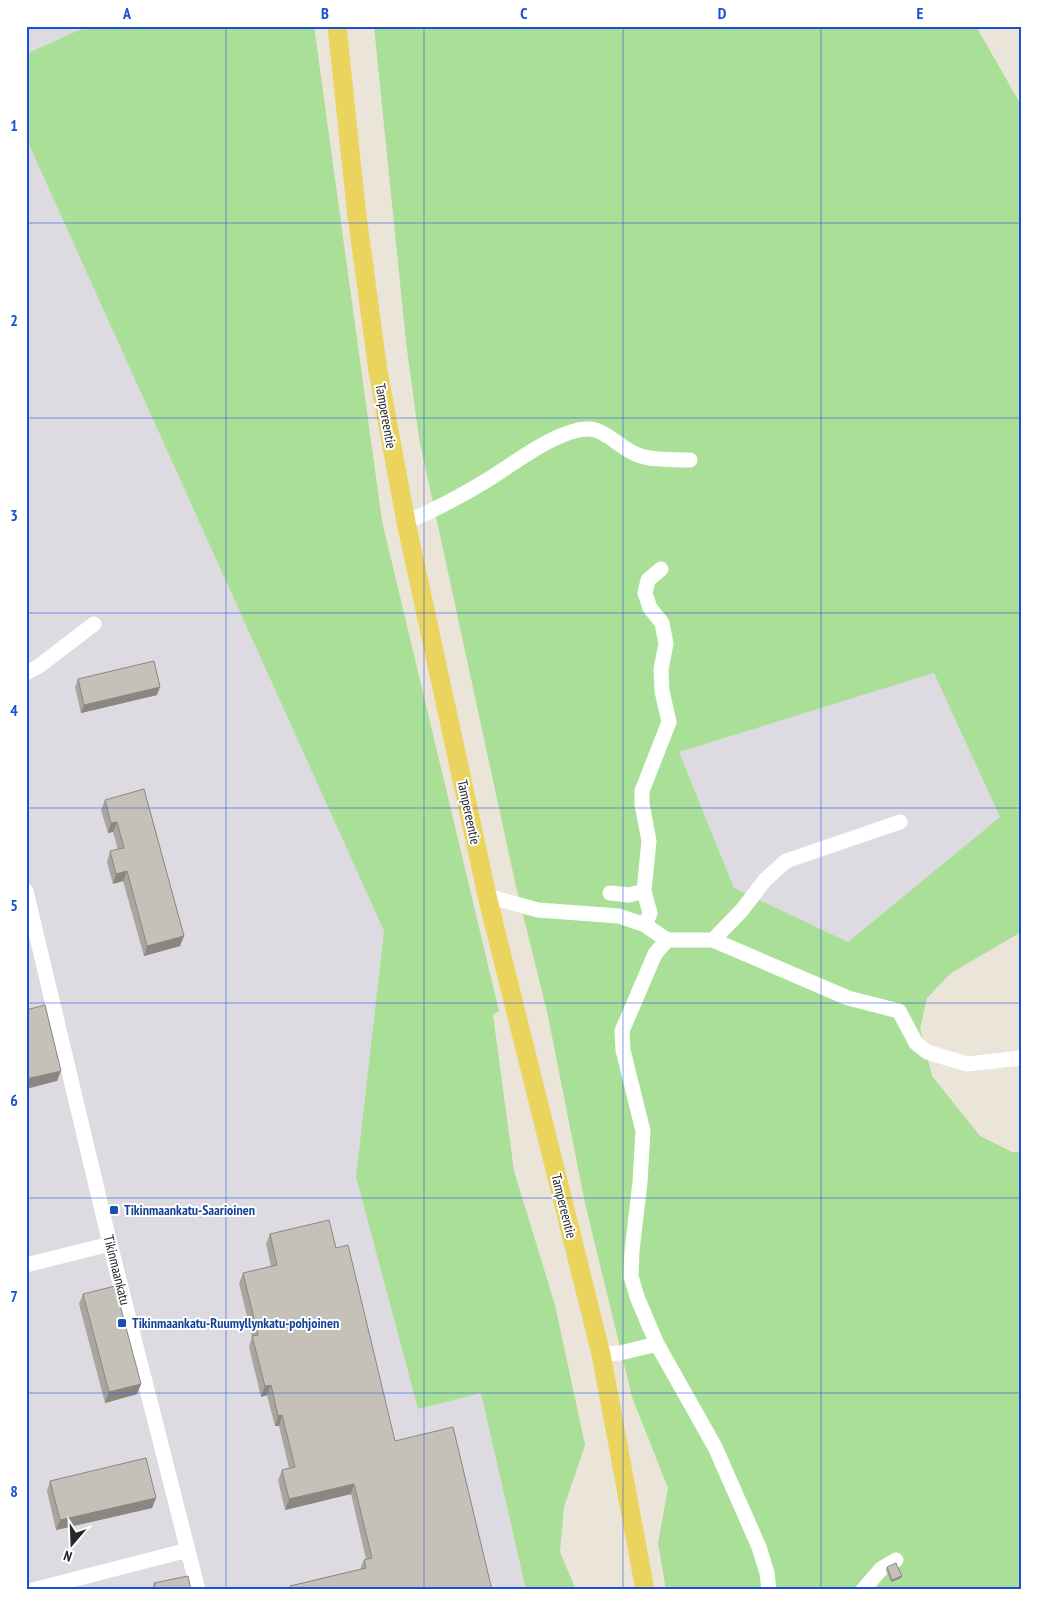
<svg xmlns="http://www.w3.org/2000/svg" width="1047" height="1616" font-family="'PT Sans Narrow',sans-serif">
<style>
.industrial{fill:#dddae2}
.green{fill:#aadf97;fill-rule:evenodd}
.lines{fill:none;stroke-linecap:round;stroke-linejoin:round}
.minor{stroke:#fff;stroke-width:15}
.major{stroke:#ebd45d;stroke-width:19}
.wall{fill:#a9a69f}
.shaded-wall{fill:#8a8782}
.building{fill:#c5c1b9;stroke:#8a8782}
.grid{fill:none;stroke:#1d4ed8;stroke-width:1;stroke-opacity:0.55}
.transit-dot{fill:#1a4fb4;stroke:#fff;stroke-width:2}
.labels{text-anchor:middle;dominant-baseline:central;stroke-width:4;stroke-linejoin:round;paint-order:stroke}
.street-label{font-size:14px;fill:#272727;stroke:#fff}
.transit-label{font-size:14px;font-weight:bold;fill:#164399;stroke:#fff;text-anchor:start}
.neatline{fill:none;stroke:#1d4ed8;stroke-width:2}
.grid-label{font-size:16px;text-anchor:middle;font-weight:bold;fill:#1d4ed8}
</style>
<rect width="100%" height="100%" fill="#eae4d9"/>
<path class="industrial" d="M 26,26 L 88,26 L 26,54 Z
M 26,138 L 384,931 L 356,1177 L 418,1409 L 481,1393 L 526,1590 L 26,1590 Z
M 934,673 L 1000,817 L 848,942 L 734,888 L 679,752 Z"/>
<path class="green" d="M 88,26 L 314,26 L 382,521 L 499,1011 L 493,1015 L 514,1171 L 555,1305 L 585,1445 L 564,1507 L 560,1552 L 576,1590 L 526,1590 L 481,1393 L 418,1409 L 356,1177 L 384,931 L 26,138 L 26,54 Z
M 374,26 L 976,26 L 1021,105 L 1021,932 L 951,973 L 927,998 L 920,1029 L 932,1076 L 980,1136 L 1012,1152 L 1021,1152 L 1021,1590 L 666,1590 L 658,1543 L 668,1488 L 632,1397 L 585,1203 L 548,1016 L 515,882 L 419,438 L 406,342 ZM 934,673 L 1000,817 L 848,942 L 734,888 L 679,752 Z"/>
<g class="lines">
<path class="minor" d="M 406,522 C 433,511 459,497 484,482 C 511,466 557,429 588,429 C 605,429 620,448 638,455 C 654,461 673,459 690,460
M 26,673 L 39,666 L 94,624
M 26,891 L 110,1244 L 198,1590
M 610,893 L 629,895 L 644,891
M 487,896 L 538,910 L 619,916 L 645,925 L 667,940 L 713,940 L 848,998 L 899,1011 L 916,1043 L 927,1052 L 967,1064 L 1021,1058
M 645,925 L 650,913 L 644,891 L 649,841 L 642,804 L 642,791 L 669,722 L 662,691 L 661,669 L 666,644 L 662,623 L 650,608 L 645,593 L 648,580 L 661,569
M 667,940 L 655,954 L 622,1031 L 623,1050 L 643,1131 L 640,1182 L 632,1251 L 631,1276 L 637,1297 L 657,1344 L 715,1447 L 759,1547 L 767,1573 L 769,1590
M 713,940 L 742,910 L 765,880 L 786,861 L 900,822
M 26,1265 L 110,1244
M 601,1354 L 620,1353 L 657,1344
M 33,1590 L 188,1550
M 863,1590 L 881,1569 L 896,1560"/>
<path class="major" d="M 337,26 L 356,208 L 378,371 L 406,522 L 488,900 L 601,1354 L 645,1590"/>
</g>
<path class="wall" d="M 78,679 L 157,695 L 81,713 L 75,687 Z
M 105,800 L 184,936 L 180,946 L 144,956 L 123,881 L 113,884 L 107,862 L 110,851 L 118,850 L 113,832 L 108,833 L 101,810 Z
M 270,1234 L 336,1248 L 395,1441 L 492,1590 L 288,1590 L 290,1586 L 360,1569 L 364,1560 L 366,1559 L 351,1494 L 285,1510 L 278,1480 L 282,1470 L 289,1468 L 279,1426 L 275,1426 L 267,1395 L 261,1397 L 249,1347 L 252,1337 L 239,1283 L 243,1273 L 271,1266 L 266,1244 Z
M 83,1294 L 141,1384 L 137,1394 L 105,1403 L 79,1304 Z
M 50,1481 L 156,1498 L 152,1508 L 56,1530 L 47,1491 Z
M 887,1567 L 902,1576 L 901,1578 L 891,1582 L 886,1570 Z
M 154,1583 L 191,1590 L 152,1590 Z"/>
<path class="shaded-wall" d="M 160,687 L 157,695 L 81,713 L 84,705 Z
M 117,822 L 113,832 L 108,833 L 111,823 Z
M 127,871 L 123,881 L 113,884 L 116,874 Z
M 184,936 L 180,946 L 144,956 L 147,946 Z
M 61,1071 L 57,1081 L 26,1089 L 26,1079 Z
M 141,1384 L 137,1394 L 105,1403 L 109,1392 Z
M 271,1385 L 267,1395 L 261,1397 L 265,1386 Z
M 282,1415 L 279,1426 L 275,1426 L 278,1416 Z
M 354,1484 L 351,1494 L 285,1510 L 289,1499 Z
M 156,1498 L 152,1508 L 56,1530 L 60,1520 Z
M 902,1576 L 901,1578 L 891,1582 L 892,1580 Z"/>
<path class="building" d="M 154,661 L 160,687 L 84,705 L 78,679 Z
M 144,789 L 184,936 L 147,946 L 127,871 L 116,874 L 110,851 L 124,848 L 117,822 L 111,823 L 105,800 Z
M 45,1005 L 61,1071 L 26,1079 L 26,1010 Z
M 329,1220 L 336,1248 L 348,1245 L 395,1441 L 453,1427 L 492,1590 L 291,1590 L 290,1586 L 366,1568 L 364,1560 L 372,1558 L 354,1484 L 289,1499 L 282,1470 L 295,1467 L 282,1415 L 278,1416 L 271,1385 L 265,1386 L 252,1336 L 258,1335 L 243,1273 L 277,1265 L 270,1234 Z
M 115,1286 L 141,1384 L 109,1392 L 83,1294 Z
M 146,1458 L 156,1498 L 60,1520 L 50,1481 Z
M 896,1563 L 902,1576 L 892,1580 L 887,1567 Z
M 188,1576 L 191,1590 L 156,1590 L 154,1583 Z"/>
<path class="grid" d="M 226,26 L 226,1590M 424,26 L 424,1590M 623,26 L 623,1590M 821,26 L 821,1590M 26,223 L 1021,223M 26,418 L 1021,418M 26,613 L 1021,613M 26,808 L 1021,808M 26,1003 L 1021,1003M 26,1198 L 1021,1198M 26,1393 L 1021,1393"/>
<g class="transit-dot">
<rect x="109" y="1205" width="10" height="10" rx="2.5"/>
<rect x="117" y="1318" width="10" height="10" rx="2.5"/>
</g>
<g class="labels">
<g class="street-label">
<text transform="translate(386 416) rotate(80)">Tampereentie</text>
<text transform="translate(469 812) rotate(78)">Tampereentie</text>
<text transform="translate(564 1206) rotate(76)">Tampereentie</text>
<text transform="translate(117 1270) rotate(76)">Tikinmaankatu</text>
</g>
<g class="transit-label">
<text x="124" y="1210">Tikinmaankatu-Saarioinen</text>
<text x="132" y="1323">Tikinmaankatu-Ruumyllynkatu-pohjoinen</text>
</g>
</g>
<rect width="1047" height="1616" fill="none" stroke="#ffffff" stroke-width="55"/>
<g transform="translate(72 1544) rotate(199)" stroke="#ffffff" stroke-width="4" paint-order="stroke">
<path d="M0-4L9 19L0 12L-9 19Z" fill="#272727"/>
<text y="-8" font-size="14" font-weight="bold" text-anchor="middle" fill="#272727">N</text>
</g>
<rect x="28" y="28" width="992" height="1560" class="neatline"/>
<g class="grid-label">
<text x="127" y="19">A</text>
<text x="325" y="19">B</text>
<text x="524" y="19">C</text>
<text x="722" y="19">D</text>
<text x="920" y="19">E</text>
<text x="14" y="131">1</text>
<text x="14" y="326">2</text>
<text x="14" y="521">3</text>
<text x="14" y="716">4</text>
<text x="14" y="911">5</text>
<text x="14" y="1106">6</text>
<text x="14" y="1302">7</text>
<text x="14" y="1497">8</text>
</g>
</svg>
